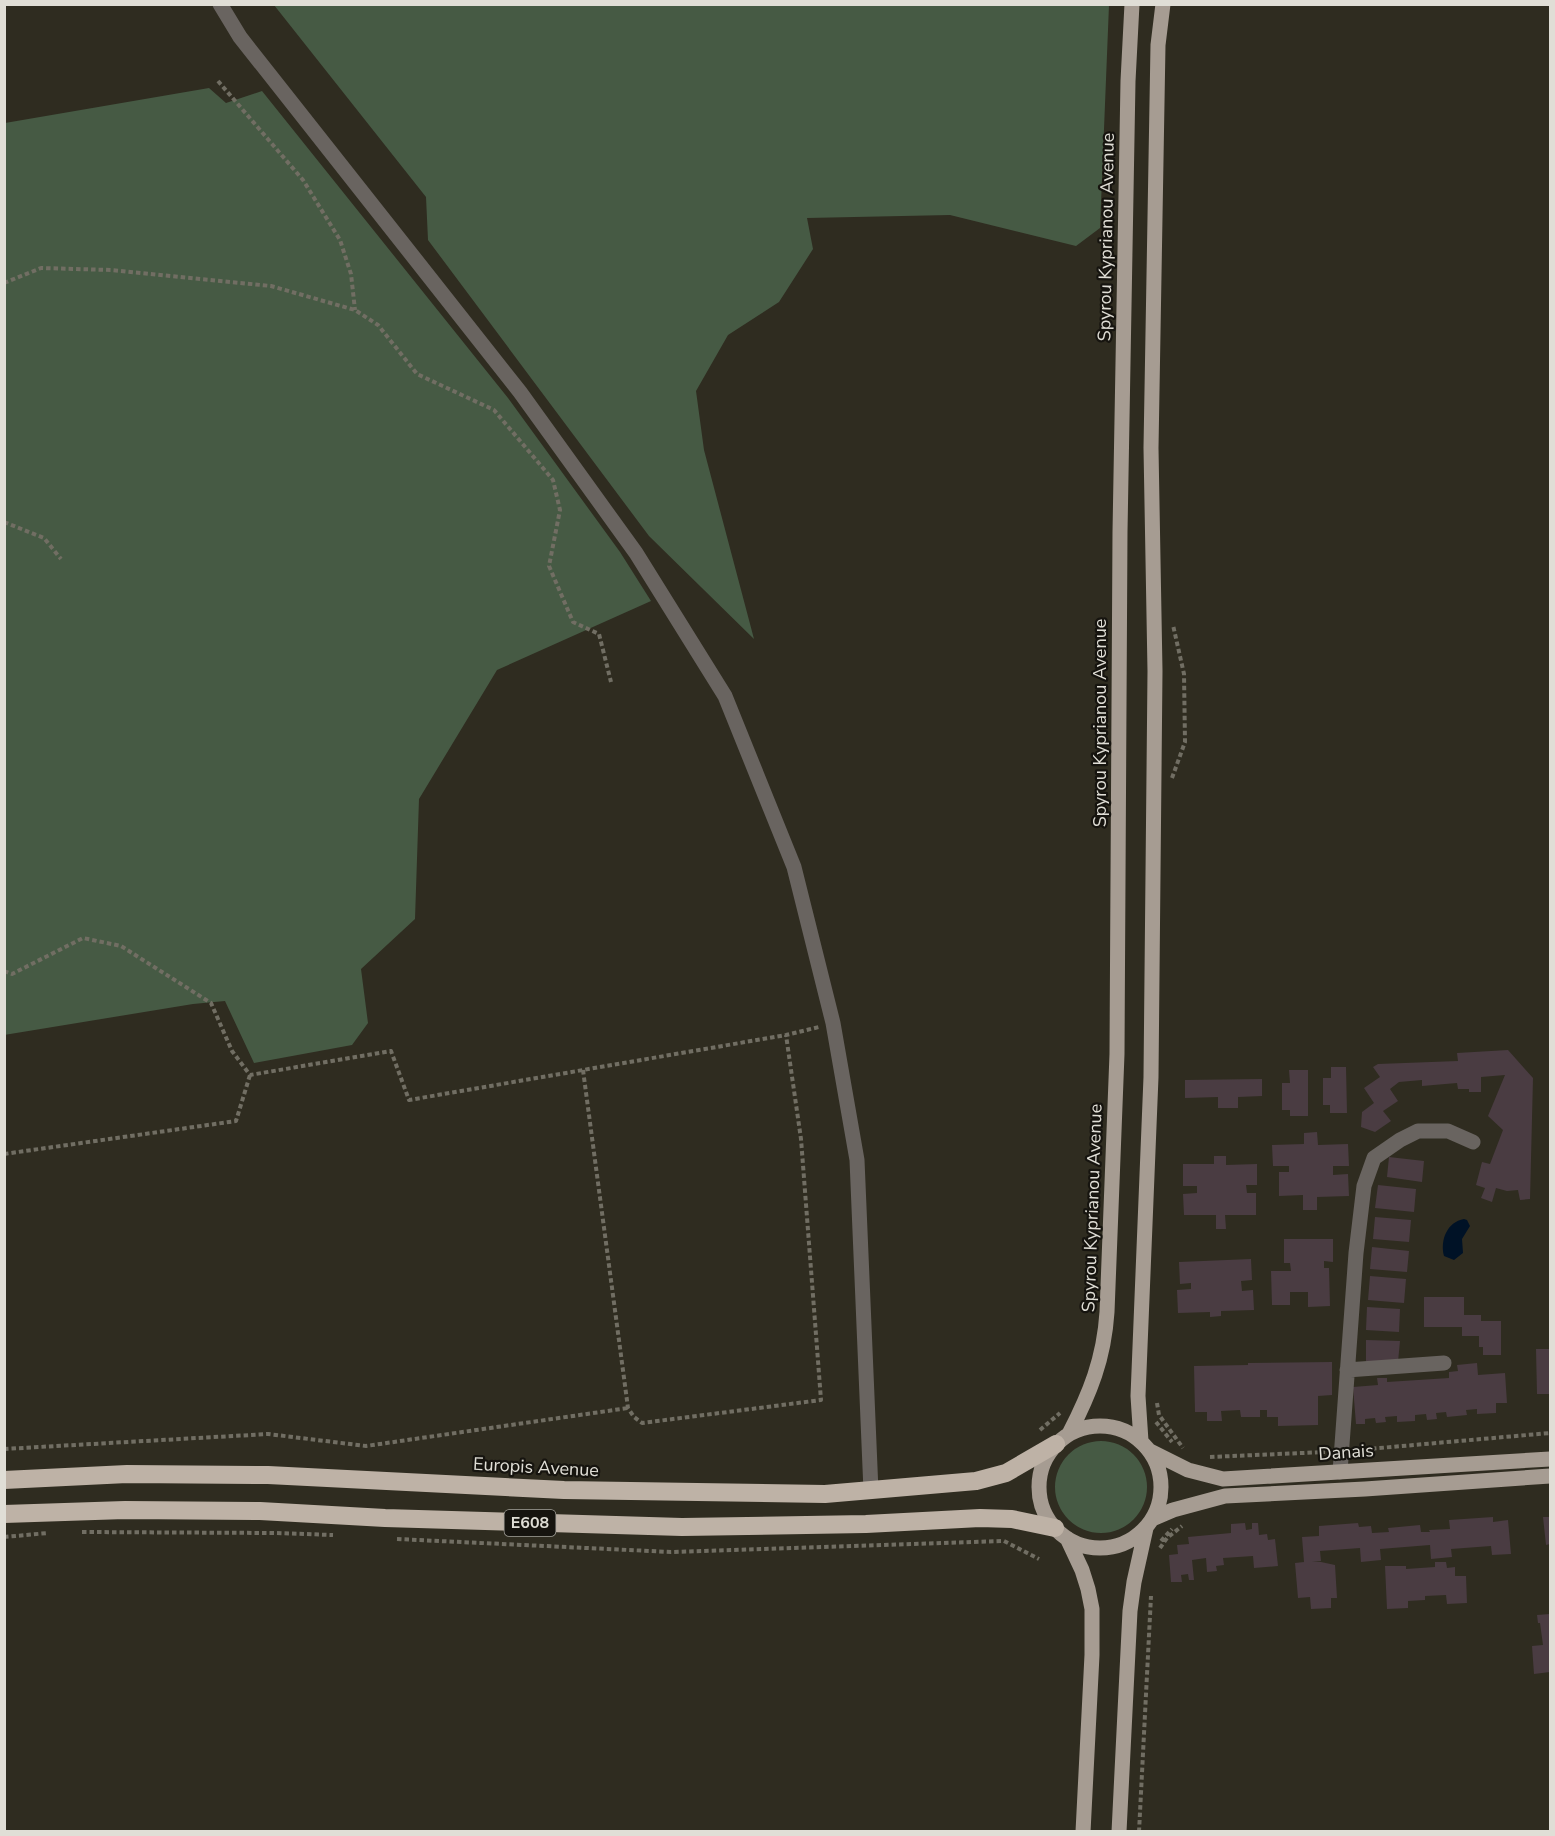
<svg xmlns="http://www.w3.org/2000/svg" width="1555" height="1836" font-family="'Nunito Sans',sans-serif">
<style>
.green{fill:#465a44}
.water{fill:#001226}
.building{fill:#4a3c42}
.lines{fill:none;stroke-linecap:round;stroke-linejoin:round}
.path{stroke:#716e63;stroke-width:4;stroke-dasharray:4.5 3;stroke-linecap:butt}
.minor{stroke:#696460;stroke-width:15}
.major{stroke:#a69c92;stroke-width:15}
.highway{stroke:#beb2a6;stroke-width:18}
.labels{text-anchor:middle;dominant-baseline:central;stroke-width:4.5;stroke-linejoin:round;paint-order:stroke}
.shield{fill:#16140f;stroke:#a3a19a;stroke-width:1.5}
.shield-label{font-size:16px;font-weight:bold;fill:#e0ded6}
.street-label{font-size:18px;fill:#e0ded6;stroke:#16140f}
</style>
<rect width="100%" height="100%" fill="#2f2c20"/>
<path class="green" d="M 274,5 L 1109,5 L 1100,228 L 1076,246 L 950,215 L 807,218 L 813,249 L 779,302 L 728,335 L 696,391 L 704,450 L 754,639 L 649,536 L 428,240 L 426,197 Z
M 209,88 L 226,103 L 262,91 L 508,398 L 620,552 L 651,601 L 497,670 L 419,799 L 415,919 L 361,969 L 368,1023 L 352,1045 L 254,1063 L 225,1001 L 193,1004 L 4,1035 L 5,123 Z
M1055 1487a46 46 0 1 1 92 0a46 46 0 1 1-92 0Z"/>
<path class="water" d="M 1464,1219 L 1467,1220 L 1470,1226 L 1462,1239 L 1463,1253 L 1454,1260 L 1444,1256 C 1440,1240 1447,1222 1464,1219 Z"/>
<path class="building" d="M 1508,1050 L 1533,1078 L 1530,1199 L 1520,1200 L 1518,1190 L 1507,1191 L 1496,1188 L 1492,1202 L 1481,1198 L 1485,1188 L 1476,1185 L 1482,1162 L 1490,1164 L 1503,1130 L 1488,1116 L 1505,1075 L 1481,1077 L 1481,1092 L 1469,1092 L 1469,1089 L 1458,1089 L 1457,1083 L 1422,1086 L 1422,1080 L 1399,1082 L 1390,1089 L 1398,1101 L 1383,1111 L 1391,1121 L 1375,1132 L 1361,1127 L 1362,1112 L 1374,1103 L 1364,1088 L 1380,1077 L 1373,1067 L 1378,1064 L 1458,1061 L 1457,1053 Z
M 1331,1067 L 1346,1067 L 1347,1113 L 1330,1113 L 1330,1105 L 1323,1105 L 1323,1078 L 1331,1078 Z
M 1289,1070 L 1308,1070 L 1308,1116 L 1290,1116 L 1290,1110 L 1282,1110 L 1282,1083 L 1290,1083 Z
M 1262,1079 L 1262,1096 L 1238,1097 L 1238,1108 L 1218,1108 L 1218,1097 L 1185,1098 L 1185,1080 Z
M 1317,1132 L 1318,1145 L 1348,1144 L 1349,1166 L 1333,1166 L 1333,1175 L 1348,1174 L 1349,1196 L 1317,1197 L 1317,1210 L 1303,1210 L 1303,1195 L 1279,1196 L 1279,1172 L 1289,1172 L 1289,1166 L 1273,1166 L 1272,1145 L 1304,1144 L 1304,1133 Z
M 1214,1156 L 1226,1156 L 1226,1165 L 1257,1164 L 1257,1185 L 1246,1185 L 1247,1193 L 1256,1193 L 1256,1215 L 1225,1215 L 1226,1229 L 1216,1229 L 1216,1215 L 1184,1215 L 1183,1194 L 1197,1193 L 1197,1186 L 1183,1186 L 1183,1164 L 1214,1164 Z
M 1389,1157 L 1424,1161 L 1422,1182 L 1387,1177 Z
M 1378,1185 L 1416,1189 L 1414,1212 L 1375,1208 Z
M 1375,1217 L 1411,1220 L 1409,1242 L 1373,1239 Z
M 1284,1239 L 1333,1239 L 1333,1262 L 1324,1261 L 1324,1268 L 1329,1268 L 1330,1306 L 1308,1307 L 1308,1292 L 1290,1292 L 1290,1305 L 1272,1305 L 1271,1271 L 1291,1271 L 1290,1263 L 1284,1263 Z
M 1372,1247 L 1409,1251 L 1407,1272 L 1370,1269 Z
M 1251,1259 L 1252,1280 L 1241,1281 L 1242,1291 L 1253,1290 L 1254,1310 L 1221,1311 L 1221,1316 L 1210,1317 L 1210,1312 L 1178,1313 L 1177,1290 L 1191,1289 L 1191,1283 L 1180,1284 L 1179,1262 Z
M 1370,1276 L 1406,1279 L 1404,1303 L 1368,1300 Z
M 1424,1297 L 1464,1297 L 1464,1315 L 1481,1315 L 1481,1321 L 1501,1321 L 1501,1355 L 1483,1355 L 1483,1347 L 1479,1347 L 1479,1336 L 1462,1336 L 1462,1327 L 1424,1327 Z
M 1367,1307 L 1400,1309 L 1399,1332 L 1366,1330 Z
M 1366,1340 L 1400,1341 L 1398,1362 L 1366,1361 Z
M 1536,1349 L 1550,1349 L 1550,1394 L 1537,1394 Z
M 1332,1362 L 1332,1395 L 1318,1396 L 1318,1425 L 1278,1426 L 1278,1417 L 1267,1417 L 1267,1410 L 1260,1410 L 1260,1417 L 1241,1417 L 1240,1410 L 1221,1411 L 1222,1421 L 1207,1421 L 1207,1412 L 1195,1412 L 1194,1366 L 1248,1365 L 1248,1363 Z
M 1477,1363 L 1478,1375 L 1505,1373 L 1507,1403 L 1496,1403 L 1496,1413 L 1477,1414 L 1477,1409 L 1466,1410 L 1467,1415 L 1447,1417 L 1446,1412 L 1436,1413 L 1437,1419 L 1427,1420 L 1426,1414 L 1415,1415 L 1415,1421 L 1397,1422 L 1397,1416 L 1385,1417 L 1386,1422 L 1376,1423 L 1375,1418 L 1365,1419 L 1365,1424 L 1356,1424 L 1353,1387 L 1378,1385 L 1377,1378 L 1387,1378 L 1387,1382 L 1449,1378 L 1449,1372 L 1458,1371 L 1457,1365 Z
M 1493,1517 L 1493,1522 L 1508,1520 L 1511,1554 L 1492,1555 L 1491,1546 L 1451,1549 L 1452,1557 L 1431,1559 L 1430,1545 L 1380,1549 L 1381,1560 L 1361,1562 L 1360,1548 L 1320,1551 L 1321,1561 L 1312,1562 L 1321,1562 L 1335,1565 L 1337,1598 L 1331,1598 L 1331,1608 L 1311,1609 L 1310,1597 L 1298,1598 L 1295,1563 L 1304,1562 L 1302,1537 L 1319,1536 L 1319,1526 L 1358,1523 L 1359,1527 L 1371,1526 L 1372,1533 L 1389,1532 L 1388,1528 L 1420,1525 L 1421,1532 L 1430,1532 L 1429,1530 L 1450,1529 L 1449,1520 Z
M 1543,1517 L 1550,1517 L 1550,1544 L 1546,1545 Z
M 1245,1523 L 1246,1530 L 1252,1529 L 1252,1523 L 1258,1523 L 1259,1535 L 1267,1534 L 1268,1540 L 1275,1539 L 1278,1566 L 1254,1568 L 1253,1556 L 1223,1558 L 1224,1565 L 1216,1566 L 1217,1571 L 1207,1572 L 1206,1558 L 1192,1560 L 1194,1580 L 1189,1580 L 1188,1574 L 1181,1575 L 1182,1582 L 1171,1582 L 1169,1555 L 1178,1554 L 1177,1545 L 1189,1544 L 1188,1537 L 1231,1533 L 1231,1524 Z
M 1435,1562 L 1446,1562 L 1447,1568 L 1455,1567 L 1455,1576 L 1466,1576 L 1467,1603 L 1447,1604 L 1446,1595 L 1425,1596 L 1425,1600 L 1408,1601 L 1408,1608 L 1387,1609 L 1385,1566 L 1406,1566 L 1406,1569 L 1435,1567 Z
M 1550,1614 L 1550,1672 L 1534,1674 L 1532,1646 L 1543,1645 L 1540,1623 L 1538,1623 L 1537,1615 Z"/>
<g class="lines">
<path class="path" d="M 218,81 L 303,180 L 340,240 L 351,274 L 355,310
M 4,283 L 41,268 L 111,270 L 271,286 L 355,310 L 378,325 L 417,374 L 494,410 L 553,480 L 560,510 L 549,566 L 573,622 L 599,634 L 611,682
M 4,522 L 44,538 L 61,559
M 1172,778 L 1185,742 L 1184,674 L 1173,625
M 4,971 L 12,974 L 83,938 L 121,946 L 211,1003 L 232,1051 L 250,1075 L 391,1051 L 409,1100 L 786,1035 L 819,1027
M 583,1070 L 628,1408 L 634,1417 L 642,1423 L 821,1400 L 801,1139 L 786,1035
M 4,1154 L 236,1121 L 250,1075
M 1157,1403 L 1159,1415 L 1183,1448
M 1156,1422 L 1172,1442
M 1040,1430 L 1060,1413
M 4,1449 L 268,1434 L 366,1446 L 628,1408
M 1357,1450 L 1550,1433
M 1210,1457 L 1325,1452
M 82,1532 L 274,1533 L 333,1535
M 4,1537 L 48,1533
M 397,1539 L 671,1552 L 1004,1541 L 1039,1559
M 1161,1541 L 1172,1529
M 1160,1548 L 1167,1538 L 1182,1526
M 1139,1832 L 1151,1596"/>
<path class="minor" d="M 220,4 L 240,37 L 520,392 L 636,553 L 725,696 L 794,867 L 833,1023 L 857,1160 L 871,1491
M 1347,1370 L 1444,1363
M 1340,1472 L 1356,1253 L 1364,1186 L 1374,1158 L 1400,1140 L 1418,1131 L 1448,1131 L 1473,1142"/>
<path class="major" d="M1039 1487a61 61 0 1 1 122 0a61 61 0 1 1-122 0Z
M 1069,1434 C 1090,1393 1104,1359 1107,1312 L 1117,1054 L 1120,532 L 1128,81 L 1132,4
M 1141,1441 L 1138,1396 L 1151,1077 L 1155,671 L 1151,448 L 1158,45 L 1163,4
M 1150,1451 L 1188,1470 L 1223,1479 L 1550,1459
M 1152,1519 L 1173,1510 L 1225,1496 L 1365,1489 L 1550,1476
M 1067,1538 L 1082,1570 L 1088,1589 L 1092,1609 L 1092,1655 L 1083,1832
M 1119,1832 L 1130,1611 L 1134,1582 L 1146,1528"/>
<path class="highway" d="M 4,1480 L 127,1474 L 268,1475 L 564,1490 L 825,1494 L 976,1481 L 1006,1473 L 1056,1444
M 4,1514 L 125,1510 L 260,1511 L 385,1518 L 682,1527 L 866,1524 L 980,1518 L 1012,1519 L 1055,1528"/>
</g>
<g class="labels">
<rect class="shield" x="504.5" y="1510" width="51" height="26" rx="4.5"/>
<g class="shield-label">
<text x="530" y="1523">E608</text>
</g>
<g class="street-label">
<text transform="translate(1106 237) rotate(-89)">Spyrou Kyprianou Avenue</text>
<text transform="translate(1100 723) rotate(-90)">Spyrou Kyprianou Avenue</text>
<text transform="translate(1092 1208) rotate(-88)">Spyrou Kyprianou Avenue</text>
<text transform="translate(1346 1452) rotate(-4)">Danais</text>
<text transform="translate(536 1467) rotate(3)">Europis Avenue</text>
</g>
</g>
<rect width="1555" height="1836" fill="none" stroke="#e0ded6" stroke-width="12"/>
</svg>
